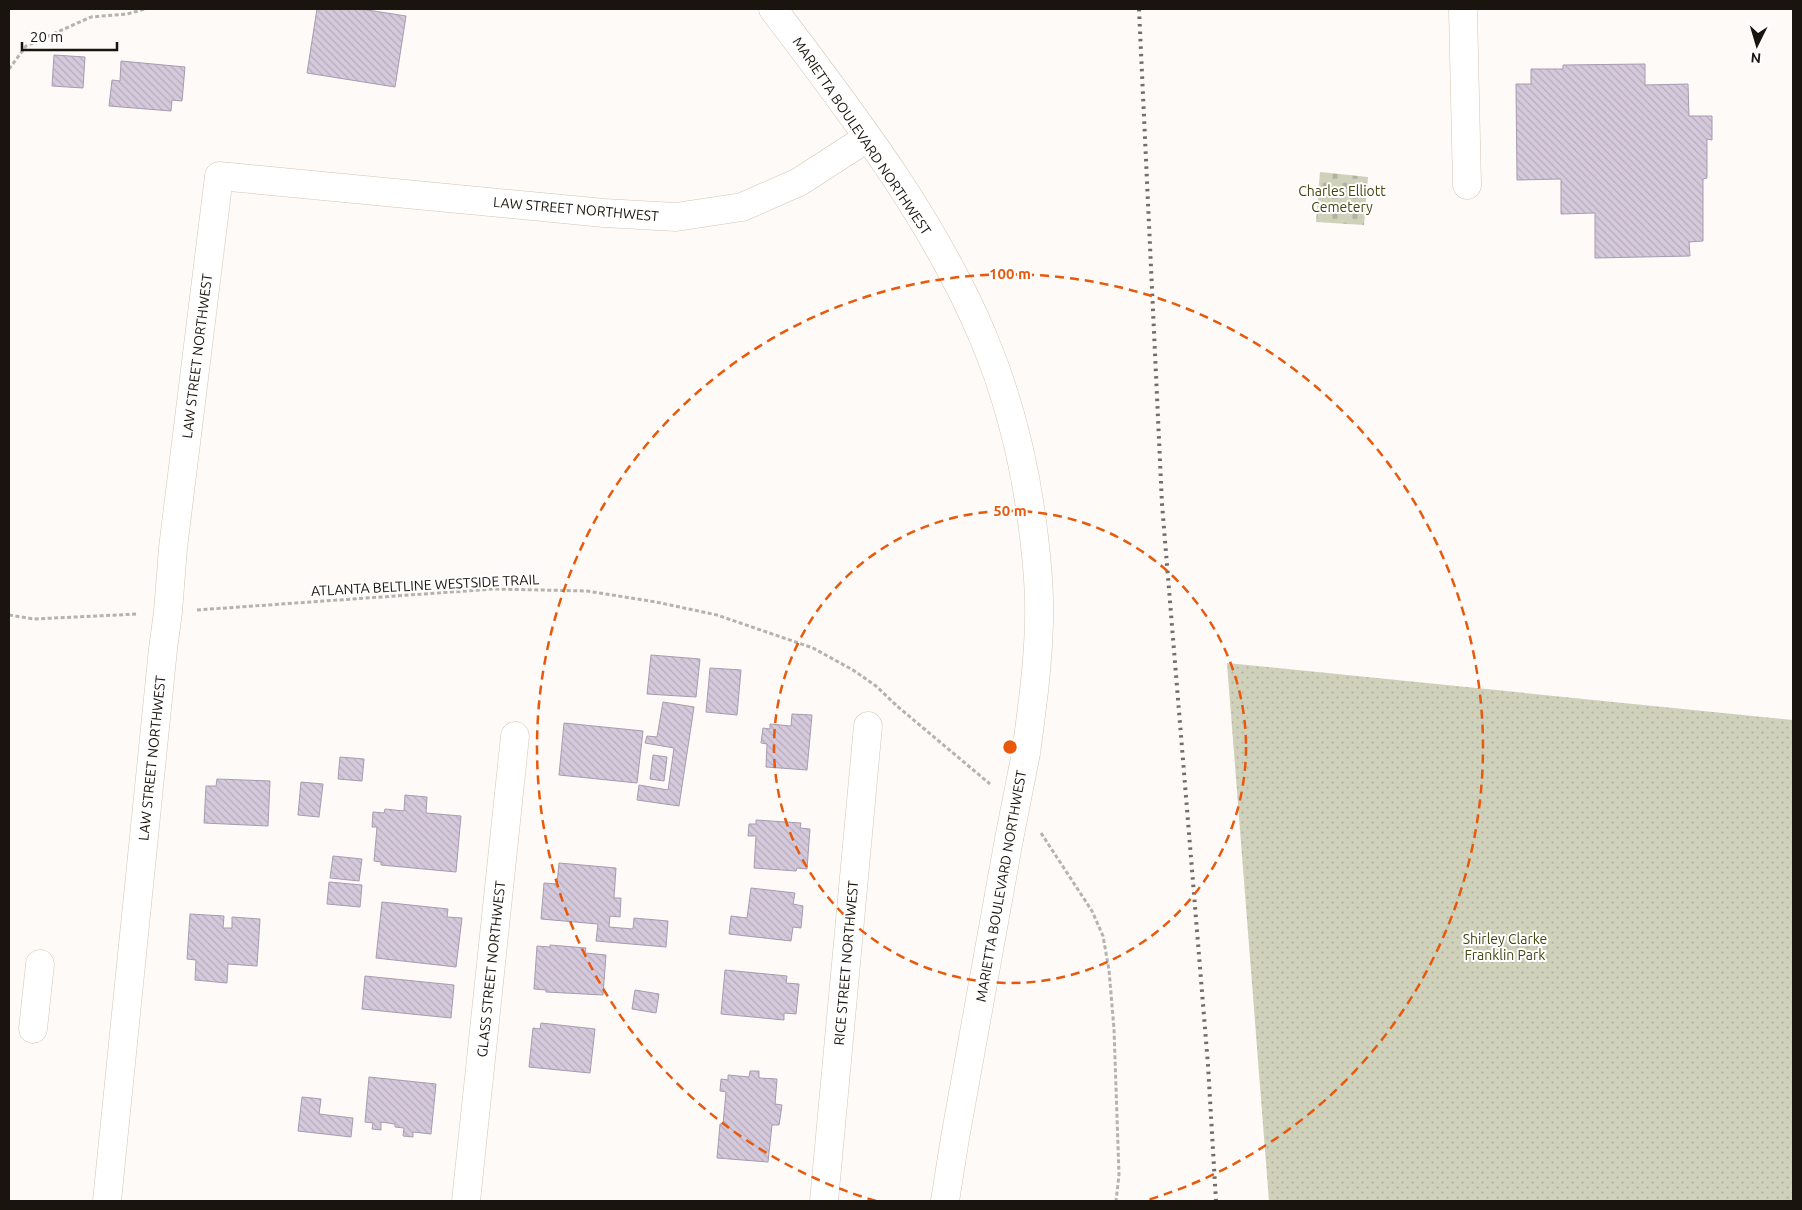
<svg xmlns="http://www.w3.org/2000/svg" width="1802" height="1210" font-family="Ubuntu,sans-serif">
<style>
.cemetery{fill:url(#cemetery-stones)}
.park{fill:url(#park-dots)}
.building{fill:url(#building-back-hatch);stroke:#a79caf}
.lines{fill:none;stroke-linecap:round;stroke-linejoin:round}
.minor-casing{stroke:#d5c4b4;stroke-width:29}
.major-casing{stroke:#d5c4b4;stroke-width:29}
.path{stroke:#b6b2ae;stroke-width:3;stroke-dasharray:4 2.5;stroke-linecap:butt}
.minor{stroke:#fff;stroke-width:28}
.major{stroke:#fff;stroke-width:28}
.rail{stroke:#726d69;stroke-width:4;stroke-dasharray:2.5 5;stroke-linecap:butt}
.major-bridge-casing{stroke:#d5c4b4;stroke-width:29;stroke-linecap:butt}
.major-bridge{stroke:#fff;stroke-width:28}
.ring{fill:none;stroke:#e8590c;stroke-width:2.5;stroke-dasharray:9 6}
.labels{text-anchor:middle;dominant-baseline:central;stroke-width:4;stroke-linejoin:round;paint-order:stroke}
.street-label{font-size:14px;fill:#1a140f;stroke:#fff}
.park-label{font-size:14px;fill:#444610;stroke:#fff}
.centre{fill:#e8590c;stroke:#fff;stroke-width:2.5}
.ring-label{font-size:15px;text-anchor:middle;font-weight:bold;fill:#e8590c;stroke:#fff;stroke-width:4;stroke-linejoin:round;paint-order:stroke}
</style>
<defs>
<pattern id="cemetery-stones" width="16" height="16" patternUnits="userSpaceOnUse" patternTransform="scale(1.25)"><rect width="16" height="16" fill="#cfd1bb"/><path d="M2 7V4a2 2 0 0 1 4 0v3zM10 15v-3a2 2 0 0 1 4 0v3z" fill="#b1b3a0"/></pattern>
<pattern id="park-dots" width="8" height="8" patternUnits="userSpaceOnUse" patternTransform="scale(1.25)"><rect width="8" height="8" fill="#cfd1bb"/><path d="M2 2h.1M6 6h.1" fill="none" stroke="#b1b3a0" stroke-width="1.8" stroke-linecap="round"/></pattern>
<pattern id="building-back-hatch" width="6" height="6" patternUnits="userSpaceOnUse" patternTransform="scale(1.25)"><rect width="6" height="6" fill="#d5c9dc"/><path d="M-1 5l2 2M0 0l6 6M5-1l2 2" fill="none" stroke="#b6acbc"/></pattern>
</defs>
<rect width="100%" height="100%" fill="#fdfaf7"/>
<path class="cemetery" d="M 1320,172 L 1368,177 L 1364,225 L 1316,222 Z"/>
<path class="park" d="M 1227,663 L 1793,720 L 1793,1201 L 1269,1201 Z"/>
<path class="building" d="M 317,9 L 361,9 L 406,16 L 395,87 L 307,73 Z
M 54,55 L 85,57 L 83,88 L 52,86 Z
M 121,61 L 185,67 L 182,101 L 172,100 L 171,111 L 109,106 L 112,80 L 120,81 Z
M 1645,64 L 1645,85 L 1688,84 L 1689,116 L 1712,116 L 1712,140 L 1707,139 L 1707,178 L 1703,179 L 1703,241 L 1689,242 L 1690,256 L 1595,258 L 1595,213 L 1561,214 L 1561,179 L 1517,180 L 1516,84 L 1531,84 L 1531,69 L 1563,69 L 1563,65 Z
M 651,655 L 700,659 L 696,697 L 647,694 Z
M 710,668 L 741,670 L 737,715 L 706,712 Z
M 663,702 L 694,707 L 679,806 L 637,800 L 639,785 L 668,790 L 674,748 L 645,743 L 647,736 L 657,737 Z
M 792,714 L 812,715 L 807,770 L 766,767 L 767,744 L 761,743 L 763,728 L 770,729 L 770,724 L 791,726 Z
M 564,723 L 643,731 L 637,783 L 559,775 Z
M 653,755 L 667,757 L 664,781 L 650,779 Z
M 340,757 L 364,759 L 362,781 L 338,779 Z
M 217,779 L 270,781 L 268,826 L 204,823 L 206,786 L 216,786 Z
M 301,782 L 323,784 L 319,817 L 298,815 Z
M 405,795 L 427,797 L 426,813 L 461,816 L 456,872 L 381,865 L 381,862 L 374,861 L 377,827 L 372,827 L 373,812 L 384,813 L 385,809 L 404,811 Z
M 756,820 L 801,823 L 800,828 L 810,829 L 807,869 L 797,868 L 796,871 L 754,868 L 756,836 L 748,836 L 749,824 L 756,824 Z
M 333,856 L 362,859 L 359,881 L 330,878 Z
M 559,863 L 616,868 L 614,898 L 621,898 L 620,917 L 610,916 L 609,927 L 633,929 L 634,918 L 668,921 L 666,947 L 596,941 L 598,924 L 541,919 L 544,883 L 557,884 Z
M 329,882 L 362,885 L 360,907 L 327,904 Z
M 751,888 L 795,893 L 793,904 L 803,906 L 801,928 L 793,927 L 791,941 L 729,934 L 731,916 L 747,918 Z
M 382,902 L 448,909 L 447,917 L 462,918 L 456,967 L 376,958 Z
M 190,914 L 224,916 L 223,928 L 232,928 L 232,917 L 260,919 L 257,966 L 228,964 L 227,983 L 195,980 L 196,960 L 187,959 Z
M 550,945 L 586,948 L 585,953 L 606,955 L 603,995 L 546,992 L 546,990 L 534,989 L 537,946 L 550,947 Z
M 725,970 L 787,976 L 786,983 L 799,984 L 796,1014 L 784,1013 L 784,1020 L 721,1014 Z
M 365,976 L 454,985 L 451,1018 L 362,1009 Z
M 635,990 L 659,994 L 656,1013 L 632,1009 Z
M 541,1023 L 595,1029 L 590,1073 L 529,1067 L 533,1028 L 540,1029 Z
M 750,1071 L 759,1071 L 759,1078 L 777,1079 L 775,1104 L 782,1105 L 779,1125 L 772,1125 L 768,1162 L 717,1158 L 720,1124 L 723,1124 L 726,1092 L 720,1091 L 721,1079 L 728,1080 L 728,1075 L 749,1077 Z
M 369,1077 L 436,1084 L 431,1134 L 413,1132 L 413,1137 L 403,1136 L 404,1128 L 395,1127 L 395,1124 L 381,1122 L 381,1130 L 372,1129 L 373,1123 L 365,1122 Z
M 302,1097 L 321,1099 L 319,1114 L 353,1118 L 351,1137 L 298,1131 Z"/>
<g class="lines">
<g class="minor-casing">
<path id="minor" d="M 1463,10 L 1467,185
M 33,1029 L 40,964
M 107,1201 L 163,649 L 168,612 L 173,548 L 219,176 L 604,213 L 676,217 L 742,207 L 799,182 L 867,138
M 466,1201 L 515,736
M 824,1201 L 868,726"/>
</g>
<g class="major-casing">
<path id="major" d="M 773,9 C 851,112 934,219 984,339 C 1009,399 1025,464 1033,529 C 1037,560 1040,591 1039,622 C 1038,666 1032,709 1026,753
M 945,1201 L 955,1138 L 1009,839"/>
</g>
<path class="path" d="M 9,69 L 26,46 L 91,17 L 127,14 L 145,9
M 197,610 L 494,589 L 587,591 L 656,602 L 717,615 L 813,648 L 853,670 L 876,686 L 897,706 L 990,784
M 9,615 L 34,619 L 138,614
M 1041,833 L 1092,911 L 1103,936 L 1109,970 L 1114,1029 L 1119,1175 L 1116,1201"/>
<use href="#minor" class="minor"/>
<use href="#major" class="major"/>
<path class="rail" d="M 1139,9 L 1162,504 L 1208,1065 L 1216,1201"/>
<g class="major-bridge-casing">
<path id="major-bridge" d="M 1009,839 L 1026,753"/>
</g>
<use href="#major-bridge" class="major-bridge"/>
</g>
<g class="ring">
<circle cx="1010" cy="747" r="236"/>
<path d="M876 1201A473 473 0 1 1 1144 1201"/>
</g>
<g class="labels">
<g class="street-label">
<text transform="translate(862 136) rotate(56)">MARIETTA BOULEVARD NORTHWEST</text>
<text transform="translate(576 209) rotate(5)">LAW STREET NORTHWEST</text>
<text transform="translate(197 356) rotate(-83)">LAW STREET NORTHWEST</text>
<text transform="translate(425 585) rotate(-3)">ATLANTA BELTLINE WESTSIDE TRAIL</text>
<text transform="translate(152 758) rotate(-84)">LAW STREET NORTHWEST</text>
<text transform="translate(1001 886) rotate(-80)">MARIETTA BOULEVARD NORTHWEST</text>
<text transform="translate(846 963) rotate(-85)">RICE STREET NORTHWEST</text>
<text transform="translate(491 969) rotate(-84)">GLASS STREET NORTHWEST</text>
</g>
<g class="park-label">
<text x="1342" y="191">Charles Elliott<tspan x="1342" dy="16">Cemetery</tspan></text>
<text x="1505" y="939">Shirley Clarke<tspan x="1505" dy="16">Franklin Park</tspan></text>
</g>
</g>
<circle cx="1010" cy="747" r="8" class="centre"/>
<g class="ring-label">
<text x="1010" y="279">100 m</text>
<text x="1010" y="516">50 m</text>
</g>
<rect width="1802" height="1210" fill="none" stroke="#1a140f" stroke-width="20"/>
<g transform="translate(1757 45) rotate(185)" stroke="#ffffff" stroke-width="4" paint-order="stroke">
<path d="M0-4L9 19L0 12L-9 19Z" fill="#1a140f"/>
<text y="-8" font-size="14" font-weight="bold" text-anchor="middle" fill="#1a140f">N</text>
</g>
<path d="M22 42v8h95v-8" fill="none" stroke="#1a140f" stroke-width="2.5"/>
<text x="30" y="42" font-size="15" fill="#1a140f" stroke="#ffffff" stroke-width="4" paint-order="stroke">20 m</text>
</svg>
